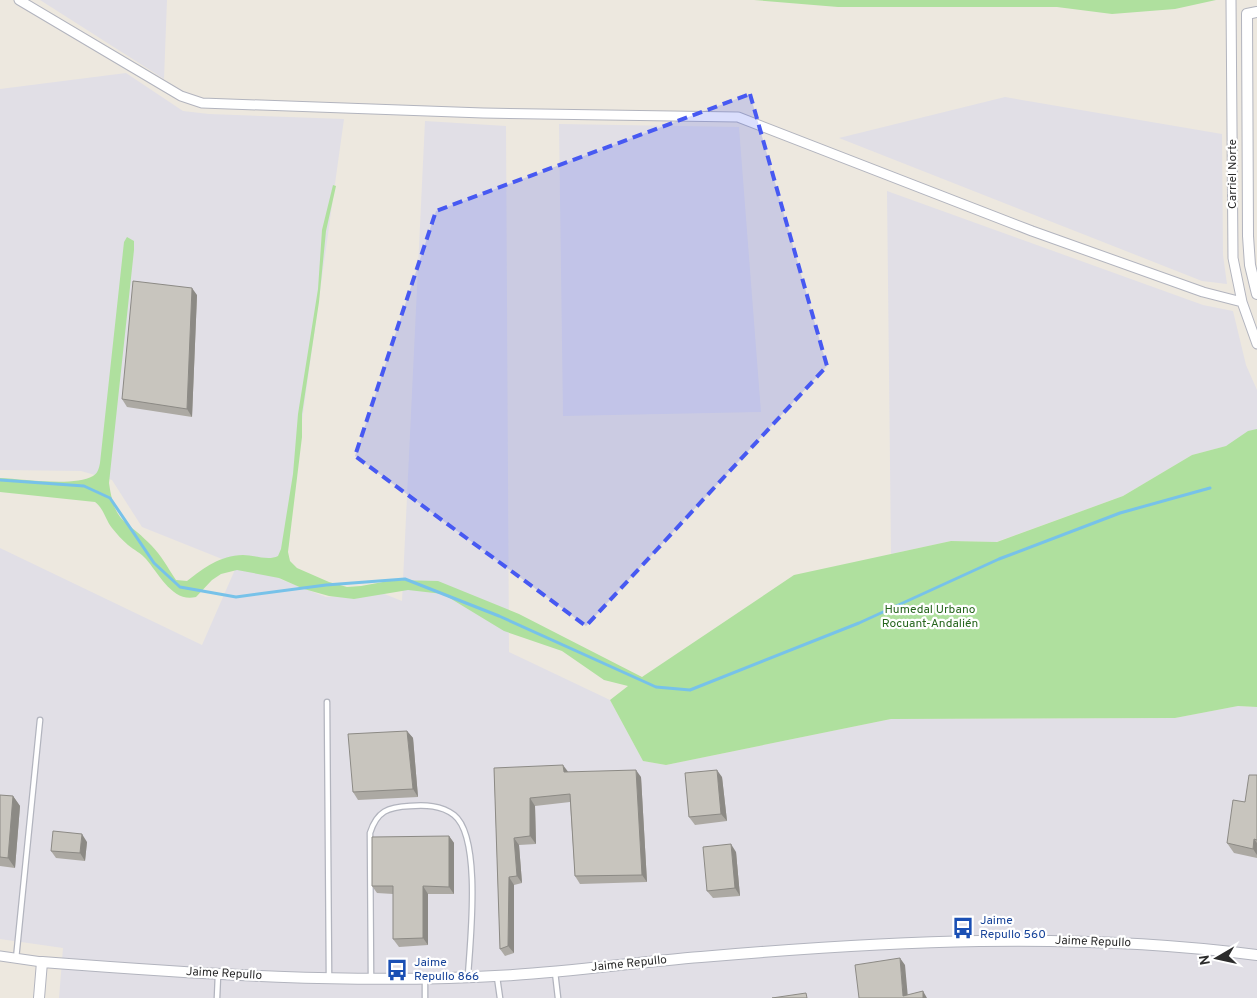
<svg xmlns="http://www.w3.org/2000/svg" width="1257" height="998" font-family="Overpass,sans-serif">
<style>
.industrial{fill:#e1dfe6}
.green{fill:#afe09e}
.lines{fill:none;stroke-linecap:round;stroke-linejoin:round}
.stream{stroke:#77c2e9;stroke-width:3}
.service-casing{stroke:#b2b4be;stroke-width:7}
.minor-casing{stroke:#b2b4be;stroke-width:11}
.tertiary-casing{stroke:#b2b4be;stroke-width:12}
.service{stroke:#fff;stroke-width:4.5}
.minor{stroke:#fff;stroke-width:9}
.tertiary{stroke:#fff;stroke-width:10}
.wall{fill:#aca9a3}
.shaded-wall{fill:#8c8a85}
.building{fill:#c8c5be;stroke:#8c8a85}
.marked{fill:#4759f2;fill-opacity:0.2;stroke:#4759f2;stroke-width:4;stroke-dasharray:10 6;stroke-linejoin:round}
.labels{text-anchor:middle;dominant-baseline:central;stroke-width:4.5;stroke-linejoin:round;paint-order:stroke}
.street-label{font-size:12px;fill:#2c2c2c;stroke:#fff}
.park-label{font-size:12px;fill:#27661e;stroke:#fff}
.transit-label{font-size:12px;fill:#164399;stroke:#fff;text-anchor:start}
</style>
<rect width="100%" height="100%" fill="#ede8df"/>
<path class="industrial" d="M 40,0 L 167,0 L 164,79 Z
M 126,73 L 183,111 L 209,114 L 344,119 L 280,579 L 326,597 L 382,593 L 402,601 L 425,121 L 506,126 L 509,652 L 610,700 L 643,761 L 666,765 L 891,719 L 1175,718 L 1238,706 L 1257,707 L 1257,998 L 59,998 L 63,948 L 0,939 L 0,548 L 202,645 L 237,565 L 142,527 L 112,480 L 81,471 L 0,470 L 0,89 Z
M 1005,97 L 1222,134 L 1223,255 L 1227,284 L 1202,281 L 839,138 Z
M 559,124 L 739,127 L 761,412 L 563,416 Z
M 887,191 L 1203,305 L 1233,311 L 1246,365 L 1257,390 L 1257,438 L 1192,455 L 1123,496 L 996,542 L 951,541 L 891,554 Z"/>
<path class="green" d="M 754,0 L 1216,0 L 1175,9 L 1112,14 L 1057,7 L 838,7 Z
M 333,185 L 336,186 L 326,231 L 319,302 L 302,414 L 302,437 L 288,552 L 290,561 L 297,568 L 329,582 L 347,587 L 361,586 L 394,580 L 438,581 L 519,614 L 642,677 L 794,575 L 951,541 L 997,542 L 1123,496 L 1192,455 L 1226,446 L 1248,431 L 1257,429 L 1257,707 L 1238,706 L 1175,718 L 891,719 L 666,765 L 643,761 L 610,700 L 628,686 L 604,680 L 562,651 L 504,631 L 443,594 L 408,590 L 354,599 L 329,596 L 304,589 L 279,578 L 237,570 L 221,574 L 212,580 L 196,597 C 173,603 159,574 146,559 C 141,553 134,550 128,545 C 122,540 117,534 112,528 C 105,519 104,509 95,502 L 0,492 L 0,478 C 23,479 74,487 93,476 C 98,473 99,468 100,463 L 124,242 L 127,237 L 134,241 L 134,250 L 109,483 C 115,525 125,518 151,545 C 161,555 168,568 176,580 L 187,581 C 205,567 219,556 243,555 C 254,555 268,561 278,556 L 281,549 L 293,474 L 298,414 L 318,289 L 322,230 Z"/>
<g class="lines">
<path class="stream" d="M 0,480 L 84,486 L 110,498 L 154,563 L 180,587 L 236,597 L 326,585 L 405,579 L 499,616 L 656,687 L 690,690 L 859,623 L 999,559 L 1120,513 L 1210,488"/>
<g class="service-casing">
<path id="service" d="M 327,702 L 329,977
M 16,959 L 40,720
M 555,972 L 558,998
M 497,977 L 500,998
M 371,979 L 370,833 C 377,811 388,807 410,806 C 425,805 441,805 454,815 C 482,837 470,942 468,976
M 217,998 L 218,975
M 425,998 L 425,979"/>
</g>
<g class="minor-casing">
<path id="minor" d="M 19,0 L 181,96 L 202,103 L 483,113 L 738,117 L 1032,231 L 1203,292 L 1242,302
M 1231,0 L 1233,258 L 1242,302 L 1257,344
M 0,956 L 42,962"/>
</g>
<g class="tertiary-casing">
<path id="tertiary" d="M 1257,12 L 1247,14 L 1248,236 L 1250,265 L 1257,294
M 39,998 L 42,962 C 199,974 356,985 513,975 C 576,971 638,962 701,957 C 886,941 1073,931 1257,955"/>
</g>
<use href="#service" class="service"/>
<use href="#minor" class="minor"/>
<use href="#tertiary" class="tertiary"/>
</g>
<path class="wall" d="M 197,295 L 192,417 L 127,407 L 122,399 Z
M 407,731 L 413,738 L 418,797 L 358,800 L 353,792 Z
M 494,768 L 641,777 L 647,882 L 580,884 L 575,876 L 570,802 L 535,806 L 536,844 L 519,845 L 522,883 L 514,885 L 514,953 L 505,956 L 500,949 Z
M 1257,775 L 1257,858 L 1234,853 L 1227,843 Z
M 722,777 L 727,821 L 695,825 L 689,817 Z
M 0,795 L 13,796 L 20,806 L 15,868 L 0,866 Z
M 449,836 L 454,843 L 454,894 L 428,894 L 428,945 L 399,947 L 393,939 L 393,894 L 377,893 L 372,886 Z
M 87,842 L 85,861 L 56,858 L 51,851 Z
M 736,852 L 740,896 L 713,898 L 707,891 Z"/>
<path class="shaded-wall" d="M 192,288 L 197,295 L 192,417 L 187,409 Z
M 407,731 L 413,738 L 418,797 L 413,789 Z
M 563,765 L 569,773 L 564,772 Z
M 636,770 L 641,777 L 647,882 L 642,875 Z
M 717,770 L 722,777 L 727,821 L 721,814 Z
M 13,796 L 20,806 L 15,868 L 8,858 Z
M 530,798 L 535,806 L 536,844 L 530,836 Z
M 82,834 L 87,842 L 85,861 L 80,853 Z
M 449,836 L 454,843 L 454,894 L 449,887 Z
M 514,838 L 519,845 L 522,883 L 517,876 Z
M 1254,839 L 1257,843 L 1257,855 L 1253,849 Z
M 731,844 L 736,852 L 740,896 L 735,888 Z
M 509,877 L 514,885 L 514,953 L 508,946 Z
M 423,886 L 428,894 L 428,945 L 423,938 Z
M 900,958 L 905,965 L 908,998 L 903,996 Z
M 923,991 L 927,998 L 923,998 Z"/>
<path class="building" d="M 133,281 L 192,288 L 187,409 L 122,399 Z
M 407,731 L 413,789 L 353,792 L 348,734 Z
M 563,765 L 564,772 L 636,770 L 642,875 L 575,876 L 570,794 L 530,798 L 530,836 L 514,838 L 517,876 L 509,877 L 508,946 L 500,949 L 494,768 Z
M 717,770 L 721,814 L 689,817 L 685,773 Z
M 1249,775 L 1257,775 L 1257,840 L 1254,839 L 1253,849 L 1227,843 L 1233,800 L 1245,802 Z
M 0,795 L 13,796 L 8,858 L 0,857 Z
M 53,831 L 82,834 L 80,853 L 51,851 Z
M 449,836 L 449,887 L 423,886 L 423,938 L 393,939 L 393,886 L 372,886 L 372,837 Z
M 731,844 L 735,888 L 707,891 L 703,847 Z
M 900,958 L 903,996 L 923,991 L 923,998 L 859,998 L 855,965 Z
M 806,993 L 807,998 L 772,998 Z"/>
<path class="marked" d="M 750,94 L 827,366 L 586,626 L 355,456 L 436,211 Z"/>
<defs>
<g id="bus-bare" transform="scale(1.725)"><path d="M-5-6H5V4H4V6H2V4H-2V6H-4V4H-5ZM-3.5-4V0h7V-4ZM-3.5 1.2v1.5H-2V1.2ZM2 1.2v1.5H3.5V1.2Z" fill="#1a4fb4" stroke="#fff" stroke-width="2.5" paint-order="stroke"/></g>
</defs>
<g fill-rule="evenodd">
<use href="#bus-bare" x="963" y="928"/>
<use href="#bus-bare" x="397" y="970"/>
</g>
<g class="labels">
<g class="street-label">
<text transform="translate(1233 174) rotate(-90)">Carriel Norte</text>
<text transform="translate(1093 942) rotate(2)">Jaime Repullo</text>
<text transform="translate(629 964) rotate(-6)">Jaime Repullo</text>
<text transform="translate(224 974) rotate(3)">Jaime Repullo</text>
</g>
<g class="park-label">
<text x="930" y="610">Humedal Urbano<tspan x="930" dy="14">Rocuant-Andalién</tspan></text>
</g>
<g class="transit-label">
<text x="980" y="921">Jaime<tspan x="980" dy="14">Repullo 560</tspan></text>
<text x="414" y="963">Jaime<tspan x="414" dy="14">Repullo 866</tspan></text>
</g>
</g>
<g transform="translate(1217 958) rotate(261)" stroke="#ffffff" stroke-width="4" paint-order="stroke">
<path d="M0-4L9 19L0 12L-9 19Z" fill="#2c2c2c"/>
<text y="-8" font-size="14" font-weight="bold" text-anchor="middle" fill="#2c2c2c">N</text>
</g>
</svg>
